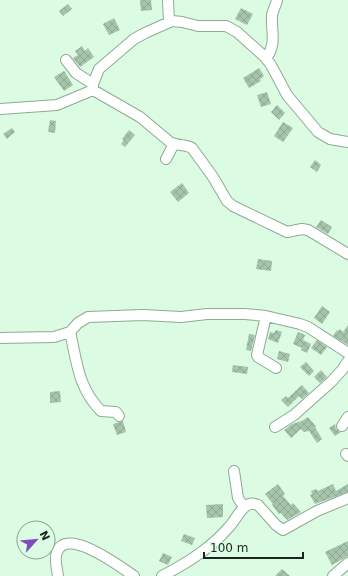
<svg xmlns="http://www.w3.org/2000/svg" width="348" height="576" font-family="'DejaVu Sans',sans-serif">
<style>
.building{fill:url(#building-cross-hatch)}
.lines{fill:none;stroke-linecap:round;stroke-linejoin:round}
.minor-casing{stroke:#8dab93;stroke-width:12}
.minor{stroke:#fff;stroke-width:10}
</style>
<defs>
<pattern id="building-cross-hatch" width="8" height="8" patternUnits="userSpaceOnUse"><rect width="8" height="8" fill="#a6c4ac"/><path d="M0 0l8 8M0 8l8-8" fill="none" stroke="#8ea894"/></pattern>
</defs>
<rect width="100%" height="100%" fill="#dbfbe2"/>
<path class="building" d="M 140,0 L 151,0 L 152,10 L 141,11 Z
M 68,4 L 72,9 L 63,16 L 59,11 Z
M 241,8 L 253,14 L 247,25 L 235,19 Z
M 114,18 L 120,30 L 109,35 L 103,24 Z
M 82,46 L 85,51 L 88,48 L 94,57 L 80,67 L 73,58 L 78,55 L 75,51 Z
M 259,68 L 264,76 L 260,79 L 261,81 L 249,88 L 243,78 Z
M 64,71 L 73,85 L 64,91 L 54,77 Z
M 267,92 L 271,104 L 261,107 L 257,95 Z
M 277,105 L 285,113 L 279,120 L 271,112 Z
M 50,120 L 56,121 L 55,133 L 48,132 Z
M 283,122 L 293,128 L 283,142 L 274,136 Z
M 12,128 L 15,132 L 7,139 L 3,134 Z
M 129,130 L 135,135 L 125,147 L 121,144 L 124,140 L 122,139 Z
M 315,160 L 321,165 L 317,172 L 310,167 Z
M 182,183 L 189,193 L 178,202 L 170,192 Z
M 321,220 L 332,227 L 328,234 L 316,227 Z
M 258,259 L 272,261 L 271,271 L 256,269 Z
M 322,306 L 330,312 L 322,324 L 314,318 Z
M 348,325 L 348,345 L 333,336 L 337,330 L 338,331 L 340,329 L 343,332 Z
M 276,330 L 282,332 L 278,343 L 268,339 L 270,332 L 274,333 Z
M 298,332 L 305,335 L 303,340 L 311,344 L 307,353 L 301,350 L 302,348 L 293,344 Z
M 249,334 L 255,335 L 251,351 L 246,350 Z
M 317,340 L 327,347 L 321,355 L 311,348 Z
M 279,351 L 290,354 L 288,362 L 277,359 Z
M 306,362 L 314,371 L 309,376 L 300,367 Z
M 233,365 L 248,367 L 247,374 L 232,372 Z
M 321,370 L 327,377 L 320,383 L 314,377 Z
M 302,385 L 309,393 L 302,399 L 299,396 L 288,407 L 281,400 L 286,396 L 288,398 Z
M 60,391 L 61,402 L 50,403 L 50,392 Z
M 308,417 L 316,426 L 315,427 L 322,439 L 317,443 L 309,431 L 304,432 L 301,429 L 291,438 L 284,430 L 292,424 L 302,421 Z
M 123,421 L 126,432 L 117,435 L 113,424 Z
M 335,424 L 336,429 L 341,432 L 335,436 L 329,428 Z
M 278,484 L 285,494 L 283,496 L 291,505 L 293,503 L 301,512 L 287,520 L 281,513 L 279,514 L 272,505 L 273,504 L 265,494 Z
M 333,484 L 336,491 L 348,484 L 348,492 L 315,504 L 310,495 L 312,494 L 311,491 L 316,489 L 318,491 Z
M 223,504 L 223,517 L 207,518 L 206,505 Z
M 184,534 L 195,538 L 192,545 L 181,541 Z
M 348,541 L 348,556 L 332,565 L 325,552 Z
M 163,553 L 172,557 L 168,565 L 159,561 Z
M 282,569 L 290,576 L 275,576 Z"/>
<g class="lines">
<g class="minor-casing">
<path id="minor" d="M 168,0 L 169,22
M 266,59 C 277,43 271,33 272,15 C 273,10 276,5 277,0
M 66,60 L 76,73 L 93,84
M 93,90 L 93,84 L 99,69 L 134,39 L 145,33 L 172,21 L 182,22 L 198,26 L 226,26 L 237,32 L 265,57 L 271,65 L 287,95 L 318,132 L 330,139 L 348,142
M 0,109 L 57,105 L 93,90 L 140,117 L 170,142 C 177,146 185,144 192,148 L 213,177 L 227,201 L 233,206 L 287,232 L 302,229 L 308,230 L 348,254
M 166,159 L 174,144
M 266,316 L 257,355 L 258,357 L 276,368
M 70,332 C 77,362 78,388 101,411 L 116,412 L 119,416
M 0,338 L 54,337 L 70,332 L 78,323 L 88,317 L 143,315 L 181,317 L 207,314 L 245,314 L 266,316 L 300,324 L 308,327 L 348,353
M 342,426 L 348,417
M 275,427 L 294,415 L 331,382 L 342,370 L 348,361
M 346,454 L 348,456
M 234,471 L 238,498 L 244,507
M 58,576 C 57,569 54,559 57,552 C 67,526 122,568 134,576
M 162,576 C 187,563 210,549 229,527 C 237,519 244,498 258,505 L 276,525 L 283,530 L 317,511 L 348,498
M 333,576 L 348,563"/>
</g>
<use href="#minor" class="minor"/>
</g>
<g transform="translate(36 540) rotate(63)"><circle r="19" fill="#dbfbe2" stroke="#8ea693"/>
<path d="M0-3L7 15L0 10L-7 15Z" fill="#804ac1"/>
<text y="-6" font-size="11" font-weight="bold" text-anchor="middle" fill="#1a261d">N</text>
</g>
<path d="M204 552v6h99v-6" fill="none" stroke="#1a261d" stroke-width="2"/>
<text x="210" y="552" font-size="12" fill="#1a261d" stroke="#dbfbe2" stroke-width="3" paint-order="stroke">100 m</text>
</svg>
